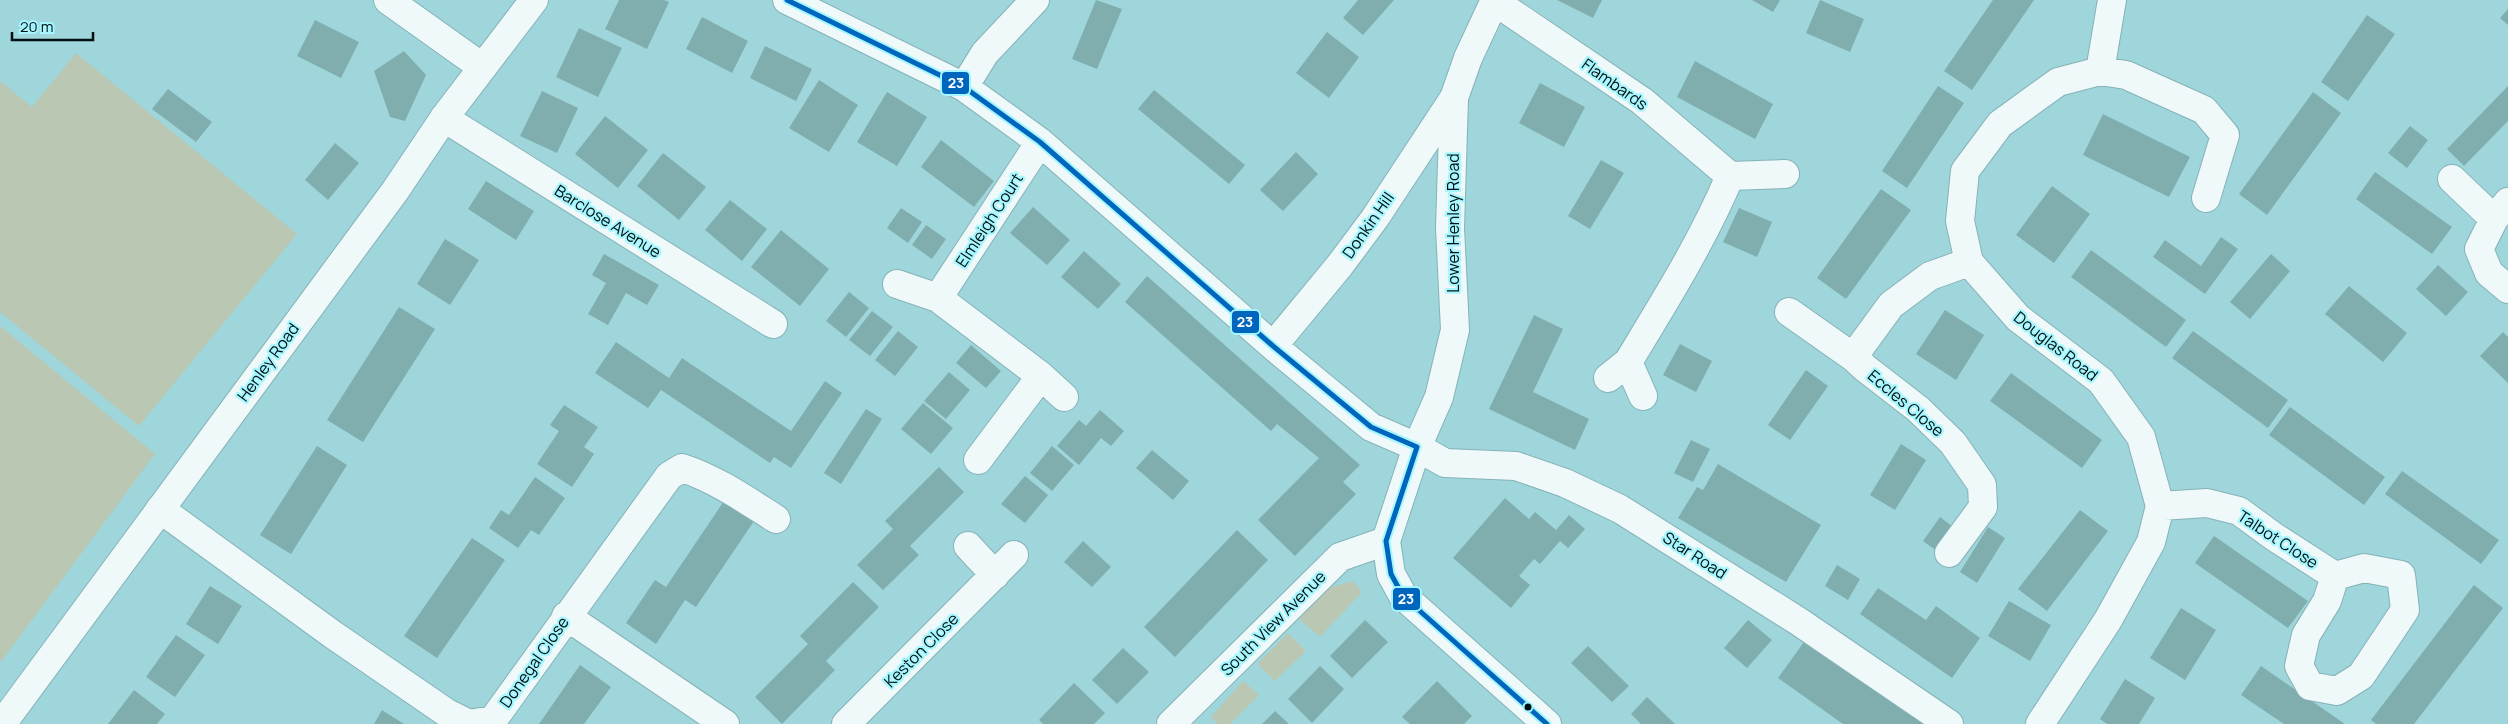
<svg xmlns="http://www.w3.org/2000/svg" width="2508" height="724" font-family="Manrope,sans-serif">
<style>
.green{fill:#bac7b2}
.building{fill:#80aeae}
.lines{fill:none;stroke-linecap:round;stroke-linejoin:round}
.minor-casing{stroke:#85b2b7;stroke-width:30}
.major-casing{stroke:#85b2b7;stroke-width:30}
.minor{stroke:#f0f9fa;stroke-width:28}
.major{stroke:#f0f9fa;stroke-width:28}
.bus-1-casing{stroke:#a5f6fe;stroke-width:9}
.bus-1{stroke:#0065bd;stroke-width:5}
.bus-dot{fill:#000f11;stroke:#a5f6fe;stroke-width:2}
.labels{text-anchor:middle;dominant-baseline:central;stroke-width:4.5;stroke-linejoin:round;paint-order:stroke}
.street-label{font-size:16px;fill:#000f11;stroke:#a5f6fe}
.line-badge{stroke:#a5f6fe;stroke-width:2}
.badge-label{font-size:14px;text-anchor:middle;font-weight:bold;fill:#fff}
</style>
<rect width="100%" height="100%" fill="#9ed6dc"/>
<path class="green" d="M 76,53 L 297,234 L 139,426 L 0,312 L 0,81 L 32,107 Z
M 0,326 L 155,454 L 0,663 Z
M 1353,581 L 1362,592 L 1320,637 L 1299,619 L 1329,588 Z
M 1288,633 L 1306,651 L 1275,681 L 1257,664 Z
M 1243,681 L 1259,695 L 1230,724 L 1217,724 L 1211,717 Z"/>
<path class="building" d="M 619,0 L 664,0 L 669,2 L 647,49 L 605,29 Z
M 1096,0 L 1122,9 L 1097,69 L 1072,59 Z
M 1358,0 L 1394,0 L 1363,35 L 1343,18 Z
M 1557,0 L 1602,0 L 1593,18 Z
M 1752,0 L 1780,0 L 1773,12 Z
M 1820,0 L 1864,19 L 1850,52 L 1806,33 Z
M 1993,0 L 2034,0 L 1972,90 L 1944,71 Z
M 2508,9 L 2508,25 L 2500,18 Z
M 2367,15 L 2395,34 L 2348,101 L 2321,82 Z
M 702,17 L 748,41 L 732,73 L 686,49 Z
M 315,20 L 359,42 L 341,78 L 297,56 Z
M 579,28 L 622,48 L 598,97 L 556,77 Z
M 1327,32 L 1359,57 L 1329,98 L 1296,73 Z
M 765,46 L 812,69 L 796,101 L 750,78 Z
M 404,51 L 426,75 L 405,121 L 390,117 L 374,71 Z
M 1695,61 L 1773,104 L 1755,139 L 1677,97 Z
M 819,80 L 858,105 L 829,152 L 789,128 Z
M 1540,83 L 1585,107 L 1564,147 L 1519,123 Z
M 1938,86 L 1964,103 L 1907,188 L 1882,171 Z
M 2508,86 L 2508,121 L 2464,166 L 2447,149 Z
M 168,89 L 212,122 L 196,142 L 152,109 Z
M 1154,90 L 1245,165 L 1229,184 L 1138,109 Z
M 542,91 L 578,108 L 557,153 L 520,136 Z
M 887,92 L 927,117 L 897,166 L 857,142 Z
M 2313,92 L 2341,113 L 2267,215 L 2239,194 Z
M 2103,114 L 2190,157 L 2169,197 L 2083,155 Z
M 605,116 L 648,150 L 618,188 L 575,154 Z
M 2410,126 L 2428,140 L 2407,168 L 2388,153 Z
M 941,140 L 994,181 L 974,207 L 921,167 Z
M 335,143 L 359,163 L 328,200 L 305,180 Z
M 1296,152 L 1318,174 L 1283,211 L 1260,190 Z
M 663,153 L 706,187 L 679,220 L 637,186 Z
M 1601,160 L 1624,173 L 1590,229 L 1568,216 Z
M 2375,172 L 2452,227 L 2432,254 L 2356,199 Z
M 486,181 L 534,211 L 516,240 L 468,209 Z
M 2052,186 L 2090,214 L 2054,263 L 2016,235 Z
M 1881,189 L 1911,210 L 1846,299 L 1817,278 Z
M 730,200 L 767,229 L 742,261 L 705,230 Z
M 1033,207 L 1070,240 L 1047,265 L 1010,233 Z
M 901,208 L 922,222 L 908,243 L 887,228 Z
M 1739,208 L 1772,222 L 1757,257 L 1723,242 Z
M 926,225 L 946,239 L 932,259 L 912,245 Z
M 781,230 L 829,269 L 800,306 L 751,267 Z
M 2221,237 L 2238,249 L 2205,294 L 2153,257 L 2165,240 L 2201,266 Z
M 445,239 L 479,260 L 450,305 L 417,284 Z
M 2091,250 L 2186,320 L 2166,347 L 2071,277 Z
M 1084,251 L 1121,284 L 1098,309 L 1061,277 Z
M 604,254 L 659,285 L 647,305 L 626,293 L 608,325 L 588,314 L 606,283 L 592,275 Z
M 2271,254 L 2290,271 L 2250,319 L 2230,302 Z
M 2438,265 L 2468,292 L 2446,316 L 2416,289 Z
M 1147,276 L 1360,465 L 1343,482 L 1356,494 L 1295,556 L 1258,520 L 1319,458 L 1277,424 L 1271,431 L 1125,302 Z
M 2349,286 L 2407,333 L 2383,362 L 2325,314 Z
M 849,292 L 869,308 L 846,337 L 826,321 Z
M 399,307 L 435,329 L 363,442 L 327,420 Z
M 1945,310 L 1984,335 L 1956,380 L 1916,354 Z
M 872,311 L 893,327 L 870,356 L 849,340 Z
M 1534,315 L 1563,329 L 1533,392 L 1589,419 L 1575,450 L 1489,409 Z
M 898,331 L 918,347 L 895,376 L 875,360 Z
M 2193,331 L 2288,400 L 2268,428 L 2172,358 Z
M 2503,332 L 2508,337 L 2508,383 L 2480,356 Z
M 616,342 L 669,378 L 682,358 L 791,431 L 825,381 L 842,393 L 791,468 L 774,457 L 770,463 L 661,390 L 648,408 L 595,373 Z
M 1680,344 L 1712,361 L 1696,392 L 1663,375 Z
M 971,345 L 1001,371 L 986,388 L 956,363 Z
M 1806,370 L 1828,386 L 1790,440 L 1768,425 Z
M 949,372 L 970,390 L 946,419 L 924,401 Z
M 2011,373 L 2102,440 L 2082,468 L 1990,401 Z
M 923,403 L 953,428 L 931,454 L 901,429 Z
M 564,405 L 598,427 L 584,447 L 594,454 L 572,487 L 537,464 L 559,431 L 550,425 Z
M 2290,407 L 2385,477 L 2364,505 L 2269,435 Z
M 866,409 L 882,419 L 841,484 L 824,473 Z
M 1100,410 L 1124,431 L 1111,446 L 1101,438 L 1079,465 L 1057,446 L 1079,420 L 1086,426 Z
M 1691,440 L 1710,449 L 1693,482 L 1674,473 Z
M 1901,444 L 1926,460 L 1895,510 L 1870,495 Z
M 317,446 L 347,465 L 291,554 L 260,535 Z
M 1052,446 L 1074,465 L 1052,491 L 1030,473 Z
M 1152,450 L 1189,481 L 1173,500 L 1136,468 Z
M 1718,464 L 1821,525 L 1786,582 L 1678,518 L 1697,487 L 1703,490 Z
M 939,467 L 964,492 L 910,546 L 919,555 L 883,590 L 857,565 L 893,529 L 885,521 Z
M 2402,471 L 2499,540 L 2481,564 L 2385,494 Z
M 1025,476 L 1048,495 L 1025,523 L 1001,504 Z
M 535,477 L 565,498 L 539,535 L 531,530 L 518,548 L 489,528 L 501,510 L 509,515 Z
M 726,498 L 756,518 L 696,607 L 685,600 L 656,644 L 626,623 L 655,580 L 666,587 Z
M 1505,498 L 1529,519 L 1535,512 L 1556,530 L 1569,515 L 1585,529 L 1568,548 L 1560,541 L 1540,564 L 1534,559 L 1519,576 L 1530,585 L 1511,608 L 1453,558 Z
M 2080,510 L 2108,531 L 2047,611 L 2018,589 Z
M 1940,517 L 1958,531 L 1941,554 L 1923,541 Z
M 1988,527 L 2005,538 L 1977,583 L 1960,572 Z
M 1237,530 L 1268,560 L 1175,657 L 1144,627 Z
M 2214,536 L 2308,601 L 2288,628 L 2195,563 Z
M 472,538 L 505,560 L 437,658 L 404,636 Z
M 1083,541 L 1111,567 L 1092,587 L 1064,562 Z
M 1837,565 L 1860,579 L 1848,600 L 1825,586 Z
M 853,582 L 879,607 L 826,661 L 835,670 L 782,724 L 755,697 L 808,644 L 800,636 Z
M 2474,585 L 2503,608 L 2414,724 L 2376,724 L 2371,720 Z
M 210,586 L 242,606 L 218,644 L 186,624 Z
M 1878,588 L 1926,620 L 1936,606 L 1980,638 L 1952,678 L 1860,614 Z
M 2009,601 L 2051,625 L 2030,661 L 1988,636 Z
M 2181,608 L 2216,630 L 2185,680 L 2150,658 Z
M 1365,620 L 1388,642 L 1352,678 L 1330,656 Z
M 1748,620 L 1772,640 L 1747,668 L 1724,648 Z
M 176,635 L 205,655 L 175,697 L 146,677 Z
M 1809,635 L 1934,724 L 1843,724 L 1778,678 Z
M 1588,646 L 1629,686 L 1612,702 L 1571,663 Z
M 1123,648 L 1149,672 L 1117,704 L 1092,680 Z
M 580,665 L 611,687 L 584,724 L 539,724 Z
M 1320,666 L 1344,689 L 1312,723 L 1288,699 Z
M 2261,666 L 2345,724 L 2284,724 L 2241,695 Z
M 2125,679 L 2155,698 L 2139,724 L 2107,724 L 2100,719 Z
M 1437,681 L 1472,716 L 1464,724 L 1410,724 L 1402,717 Z
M 1074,683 L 1105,713 L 1094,724 L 1043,724 L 1039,720 Z
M 134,690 L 165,714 L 157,724 L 108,724 Z
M 1647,697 L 1675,724 L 1641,724 L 1631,714 Z
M 382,710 L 404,724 L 374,724 Z
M 1275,711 L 1289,724 L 1262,724 Z"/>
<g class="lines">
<g class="minor-casing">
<path id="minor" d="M 388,0 L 482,67
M 787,0 L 964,87 L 1040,142 L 1273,346 L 1371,427 L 1417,447 L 1445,463 L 1516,466 L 1565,483 L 1620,509 L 1798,621 L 1949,724
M 1494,1 L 1642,101 L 1730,176 C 1702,242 1665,301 1628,362 L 1643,396
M 2100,71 L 2112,0
M 964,87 L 985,53 L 1035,0
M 444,118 L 773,324
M 1730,176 L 1785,174
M 2452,179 L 2494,219 L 2508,202
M 2494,219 L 2479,249 L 2489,273 L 2508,289
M 897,284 L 938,298 L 1040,142
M 938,298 L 1041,376 L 1064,397
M 1789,312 L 1853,357
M 1273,346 L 1340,265 L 1375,218 L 1454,98
M 1608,378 L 1628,362
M 978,460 L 1041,376
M 2160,506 L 2207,503 L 2239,511 L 2273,536 L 2335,576 L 2364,568 L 2401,575 L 2405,610 L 2361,676 L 2337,691 L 2310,686 L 2299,666 L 2306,635 L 2327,601 L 2335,576
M 160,509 L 332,634 L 447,713 L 469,724 L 493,720 L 669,476 L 682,468 C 716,479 746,500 776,519
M 968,546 L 995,575
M 1949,553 L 1983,507 L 1982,485 L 1953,443 L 1918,409 L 1865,368 L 1853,357 L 1891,305 L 1930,276 L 1969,262
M 566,616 L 725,724
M 846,724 L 1014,555
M 1171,724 L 1340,557 L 1386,541
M 2040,724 L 2108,620 L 2151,542 L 2160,506 L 2141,437 L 2101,381 L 2018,318 L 1969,262 L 1960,221 L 1965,171 L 2000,124 L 2058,82 L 2100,71 L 2126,75 L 2204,110 L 2225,135 L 2206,198"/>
</g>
<g class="major-casing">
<path id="major" d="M 1495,0 L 1468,58 L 1454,98 L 1450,228 L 1455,330 L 1439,397 L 1417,447 L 1386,541 L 1391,574 L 1403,596 L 1547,724
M 2,724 L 395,191 L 444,118 L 534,0"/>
</g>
<use href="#minor" class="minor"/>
<use href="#major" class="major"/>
<g class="bus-1-casing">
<path id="bus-1" d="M 787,0 L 964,87 L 1040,142 L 1273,346 L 1371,427 L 1417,447 L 1386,541 L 1391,574 L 1403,596 L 1547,724"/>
</g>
<use href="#bus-1" class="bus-1"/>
</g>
<circle class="bus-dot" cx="1528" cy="707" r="4.5"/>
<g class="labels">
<g class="street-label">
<text transform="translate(1615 84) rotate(35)">Flambards</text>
<text transform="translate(989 220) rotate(-57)">Elmleigh Court</text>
<text transform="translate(608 221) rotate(32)">Barclose Avenue</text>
<text transform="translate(1453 223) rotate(-90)">Lower Henley Road</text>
<text transform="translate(1368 225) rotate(-55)">Donkin Hill</text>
<text transform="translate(2056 346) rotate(38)">Douglas Road</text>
<text transform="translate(268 362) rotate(-54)">Henley Road</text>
<text transform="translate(1906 403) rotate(40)">Eccles Close</text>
<text transform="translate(2278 539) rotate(33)">Talbot Close</text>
<text transform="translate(1695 555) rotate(33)">Star Road</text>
<text transform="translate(1273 623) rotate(-45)">South View Avenue</text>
<text transform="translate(921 650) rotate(-45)">Keston Close</text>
<text transform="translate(534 662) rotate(-55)">Donegal Close</text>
</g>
</g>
<g class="line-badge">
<rect x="941" y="71" width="29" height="24" rx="5" fill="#0065bd"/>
<rect x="1231" y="310" width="29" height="24" rx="5" fill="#0065bd"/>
<rect x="1392" y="587" width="29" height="24" rx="5" fill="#0065bd"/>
</g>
<g class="badge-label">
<text x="956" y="88">23</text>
<text x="1245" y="327">23</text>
<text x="1406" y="604">23</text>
</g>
<path d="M12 32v8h81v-8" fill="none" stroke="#000f11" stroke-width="2.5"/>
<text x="20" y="32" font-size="15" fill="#000f11" stroke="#a5f6fe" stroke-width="4" paint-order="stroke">20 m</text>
</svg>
